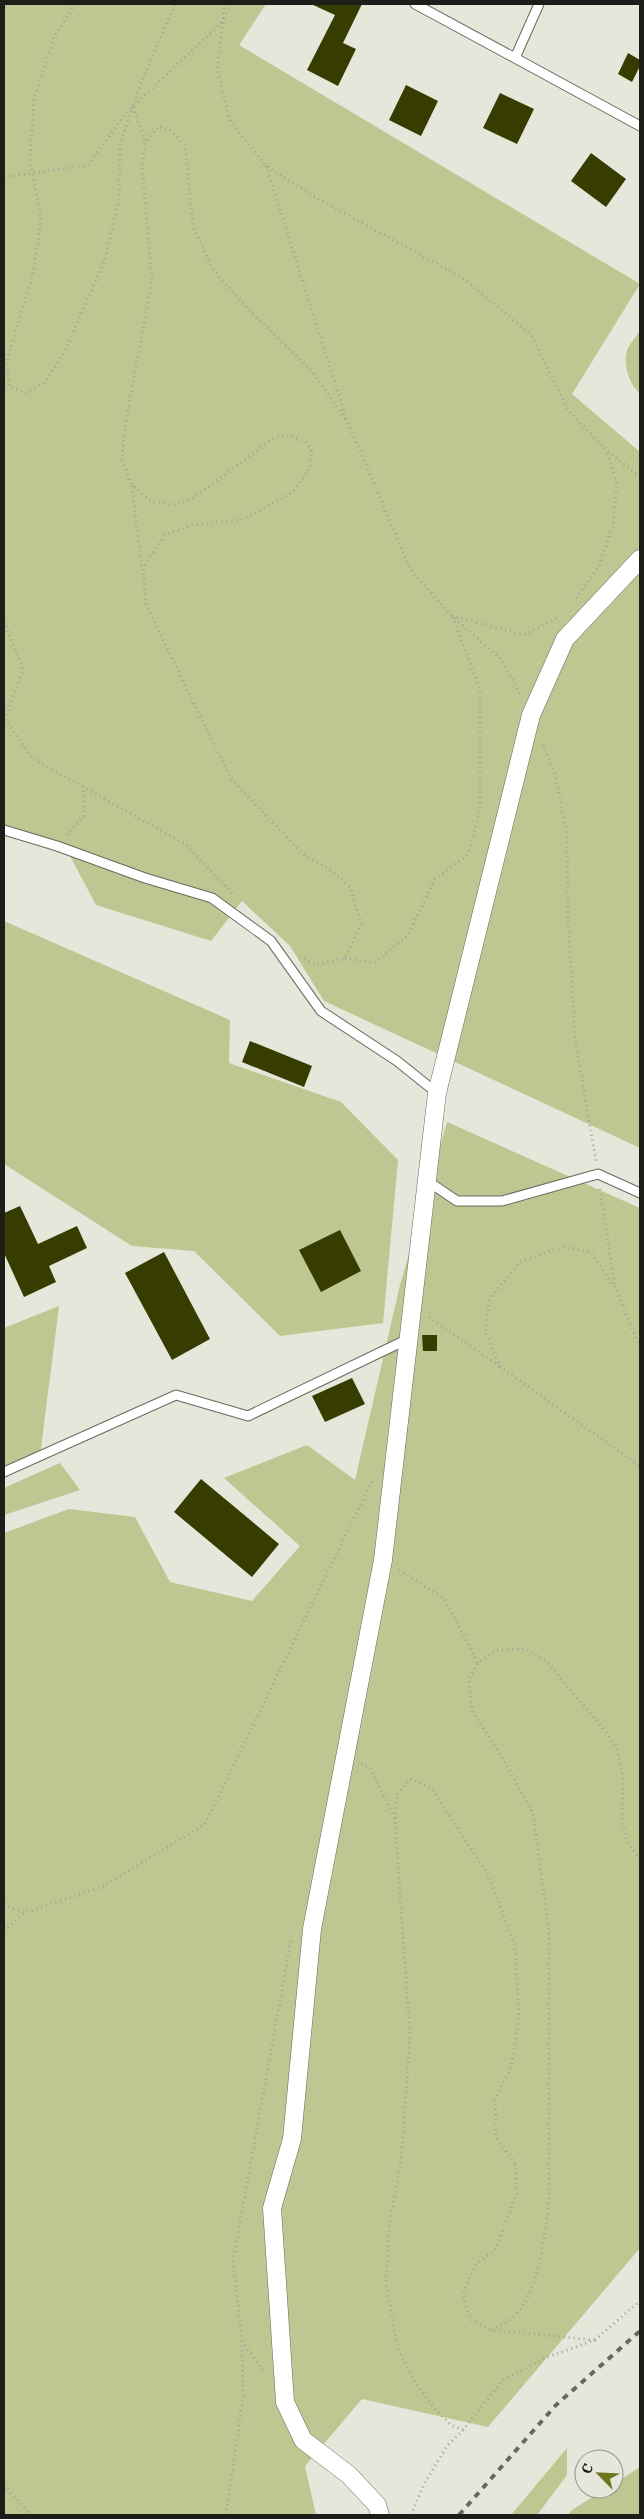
<svg xmlns="http://www.w3.org/2000/svg" width="644" height="2519" font-family="'IBM Plex Serif',serif">
<style>
.green{fill:#bec691}
.building{fill:#373c00}
.lines{fill:none;stroke-linecap:round;stroke-linejoin:round}
.service-casing{stroke:#686a5e;stroke-width:11}
.minor-casing{stroke:#686a5e;stroke-width:19}
.path{stroke:#a2a499;stroke-width:3;stroke-dasharray:1 4;stroke-linecap:butt}
.service{stroke:#fff;stroke-width:9}
.minor{stroke:#fff;stroke-width:18}
.rail{stroke:#676860;stroke-width:4;stroke-dasharray:6 6;stroke-linecap:butt}
</style>
<rect width="100%" height="100%" fill="#e5e7da"/>
<path class="green" d="M 4,4 L 266,4 L 239,45 L 640,284 L 572,394 L 640,452 L 640,1148 L 324,1001 L 290,946 L 242,901 L 211,941 L 96,905 L 70,856 L 13,830 L 4,832 Z
M 640,331 L 640,393 C 629,385 622,362 628,348 C 631,342 636,337 640,331 Z
M 4,921 L 230,1020 L 229,1063 L 341,1102 L 398,1160 L 383,1323 L 280,1336 L 194,1251 L 132,1246 L 4,1164 Z
M 447,1122 L 640,1208 L 640,2248 L 488,2427 L 362,2399 L 305,2466 L 316,2515 L 4,2515 L 4,1533 L 69,1509 L 135,1517 L 170,1582 L 252,1601 L 300,1546 L 224,1478 L 307,1445 L 355,1480 L 400,1285 Z
M 59,1306 L 40,1456 L 4,1466 L 4,1328 Z
M 60,1463 L 80,1490 L 4,1515 L 4,1488 Z
M 567,2448 L 567,2475 L 537,2515 L 511,2515 Z
M 640,2467 L 640,2515 L 568,2515 L 572,2510 L 605,2489 L 614,2489 L 614,2484 Z"/>
<path class="building" d="M 311,4 L 362,4 L 343,43 L 356,49 L 338,86 L 307,70 L 335,15 Z
M 628,53 L 640,60 L 640,66 L 632,82 L 618,74 Z
M 406,85 L 438,101 L 421,136 L 389,120 Z
M 500,93 L 534,109 L 517,144 L 483,128 Z
M 591,153 L 626,179 L 606,207 L 571,181 Z
M 250,1041 L 312,1066 L 304,1087 L 242,1062 Z
M 20,1206 L 38,1244 L 77,1226 L 87,1248 L 49,1266 L 56,1282 L 24,1297 L 4,1253 L 4,1213 Z
M 340,1230 L 361,1271 L 321,1292 L 299,1250 Z
M 164,1252 L 210,1339 L 172,1360 L 125,1273 Z
M 422,1335 L 437,1335 L 437,1351 L 423,1351 Z
M 352,1378 L 365,1404 L 325,1422 L 312,1396 Z
M 201,1479 L 279,1544 L 252,1577 L 174,1512 Z"/>
<g class="lines">
<g class="service-casing">
<path id="service" d="M 415,4 L 515,58
M 539,4 L 515,58 L 640,126
M 4,830 L 57,846 L 145,878 L 212,898 L 271,941 L 321,1011 L 397,1061 L 437,1093
M 426,1180 L 457,1201 L 502,1201 L 598,1174 L 640,1193
M 4,1472 L 176,1395 L 248,1416 L 408,1339"/>
</g>
<g class="minor-casing">
<path id="minor" d="M 380,2515 L 377,2505 L 349,2475 L 303,2440 L 285,2402 L 272,2208 L 292,2139 L 312,1929 L 383,1560 L 437,1093 L 531,715 L 565,639 L 640,559"/>
</g>
<path class="path" d="M 75,4 L 54,37 L 34,98 L 30,160 L 41,218 L 34,270 L 7,361 L 9,386 L 25,393 L 44,383 L 64,353 L 105,260 L 119,199 L 120,144 L 143,78 L 175,4
M 231,4 L 223,21 L 217,69 L 231,123 L 266,166 L 318,199 L 463,278 L 531,335 L 569,411 L 605,449 L 640,477
M 133,107 L 145,142
M 266,166 L 347,421 L 412,572 L 452,616 L 501,659 L 520,694
M 4,177 L 88,165 L 125,114 L 223,21 L 224,4
M 132,486 L 142,569
M 576,598 L 598,568 L 613,525 L 617,482 L 606,451
M 452,616 L 524,635 L 559,617
M 4,621 L 23,670 L 5,720 L 32,758 L 185,844 L 233,894
M 543,745 L 555,774 L 567,834 L 568,919 L 575,1040 L 596,1161
M 67,835 L 85,815 L 83,786
M 300,956 L 316,965 L 345,958 L 361,924 L 350,887 L 332,871 L 302,853 L 231,779 L 146,605 L 143,568 L 165,535 L 192,525 L 244,519 L 293,492 L 310,468 L 312,452 L 306,442 L 290,435 L 274,438 L 192,499 L 174,505 L 152,502 L 132,485 L 122,460 L 124,433 L 152,279 L 142,166 L 145,142 L 159,126 L 171,131 L 185,145 L 193,226 L 212,268 L 249,310 L 311,370 L 347,421
M 345,958 L 374,963 L 408,935 L 435,879 L 468,854 L 480,811 L 480,689 L 452,616
M 600,1189 L 615,1288
M 429,1317 L 500,1367
M 640,1347 L 615,1288 L 591,1252 L 562,1247 L 520,1262 L 490,1298 L 485,1332 L 500,1367 L 640,1466
M 399,1570 L 444,1598 L 478,1663
M 361,1764 L 370,1768 L 395,1819
M 4,1904 L 24,1913 L 102,1887 L 205,1824 L 373,1479
M 4,1931 L 24,1913
M 492,2330 C 498,2326 506,2323 512,2318 C 539,2295 546,2230 549,2196 L 549,1934 L 533,1813 L 500,1754 L 472,1711 L 469,1678 L 478,1663 L 497,1650 L 525,1649 L 546,1661 L 606,1732 L 617,1750 L 623,1777 L 622,1820 L 627,1841 L 640,1859
M 242,2341 L 265,2373
M 463,2430 L 451,2425 L 435,2409 L 417,2386 L 399,2352 L 386,2284 L 389,2225 L 401,2162 L 410,2036 L 395,1820 L 397,1794 L 410,1779 L 432,1789 L 489,1876 L 515,1947 L 519,2017 L 511,2068 L 495,2099 L 496,2137 L 515,2164 L 517,2192 L 495,2250 L 476,2264 L 463,2294 L 470,2319 L 491,2330 L 595,2340
M 4,2485 L 31,2515
M 226,2515 L 243,2398 L 242,2340 L 233,2261 L 291,1940
M 411,2515 L 424,2484 L 447,2446 L 463,2430 L 503,2380 L 545,2358 L 595,2340 L 640,2301"/>
<use href="#service" class="service"/>
<use href="#minor" class="minor"/>
<path class="rail" d="M 459,2515 L 556,2405 L 640,2331"/>
</g>
<rect width="644" height="2519" fill="none" stroke="#1d1e19" stroke-width="10"/>
<g transform="translate(599 2474) rotate(294)"><circle r="24" fill="#e5e7da" stroke="#95978d"/>
<path d="M0-4L9 19L0 12L-9 19Z" fill="#6d751f"/>
<text y="-8" font-size="14" font-weight="bold" text-anchor="middle" fill="#1d1e19">С</text>
</g>
</svg>
